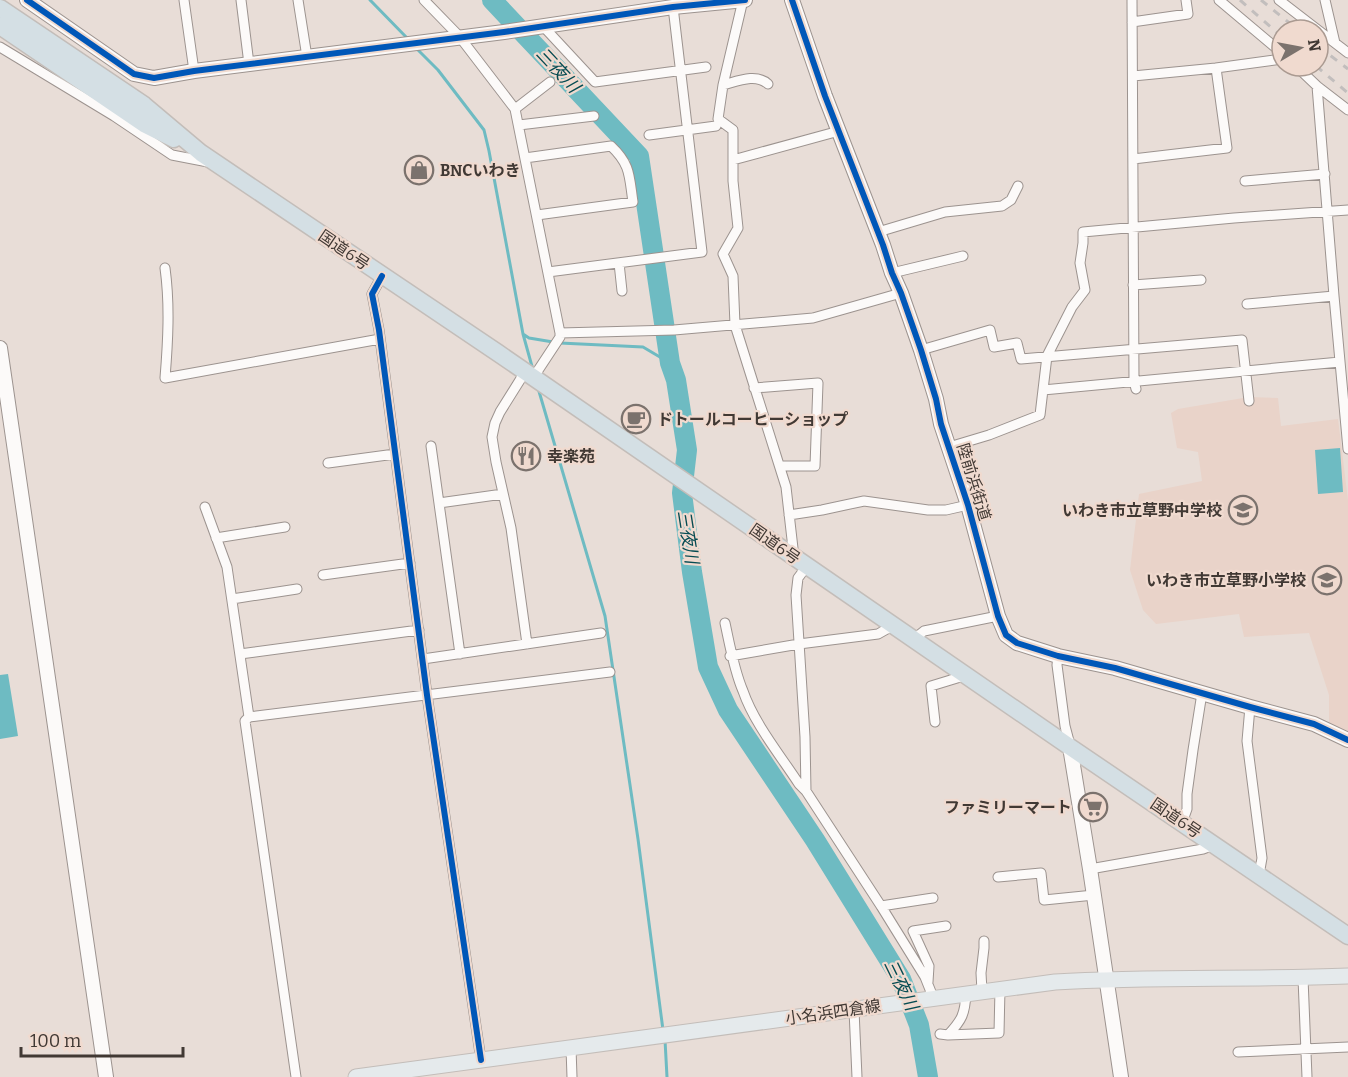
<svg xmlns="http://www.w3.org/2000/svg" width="1348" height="1077" font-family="Bitter,'Noto Sans JP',serif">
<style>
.built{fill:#e9d3c9}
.water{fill:#6ebbc2}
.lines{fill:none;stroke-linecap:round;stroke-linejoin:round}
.stream{stroke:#6ebbc2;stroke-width:3}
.river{stroke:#6ebbc2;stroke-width:20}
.street-casing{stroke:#9c938f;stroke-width:11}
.secondary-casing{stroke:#9c938f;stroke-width:16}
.primary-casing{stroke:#c3bdb9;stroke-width:17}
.highway-casing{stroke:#c3bdb9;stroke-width:19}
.street{stroke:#fcfaf9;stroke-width:9}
.secondary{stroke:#fcfaf9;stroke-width:14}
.primary{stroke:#e5eaec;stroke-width:15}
.highway{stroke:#d4dfe4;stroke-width:16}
.rail{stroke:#c2bebd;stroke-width:3;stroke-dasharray:8 8;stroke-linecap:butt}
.cycleway-casing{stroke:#f0dacf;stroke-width:10}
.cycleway{stroke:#0057b8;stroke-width:6}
.labels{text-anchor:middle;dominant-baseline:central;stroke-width:4.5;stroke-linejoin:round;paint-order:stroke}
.poi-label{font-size:16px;font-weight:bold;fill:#413934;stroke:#f0dacf;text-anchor:start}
.street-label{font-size:16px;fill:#413934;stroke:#f0dacf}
.water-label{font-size:18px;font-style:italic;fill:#054b52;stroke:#f0dacf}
</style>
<rect width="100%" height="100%" fill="#e8ddd7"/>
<path class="built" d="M 1249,397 L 1278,398 L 1281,426 L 1338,419 L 1348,500 L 1348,736 L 1329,725 L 1329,695 L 1309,633 L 1244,637 L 1239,614 L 1156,624 L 1143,610 L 1130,570 L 1139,494 L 1202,481 L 1198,452 L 1177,448 L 1171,413 L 1178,409 Z"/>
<path class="water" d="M 1340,448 L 1343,492 L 1318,494 L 1315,450 Z
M 8,674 L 18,736 L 0,739 L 0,675 Z"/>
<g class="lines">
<path class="stream" d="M 370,0 L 409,40
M 415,47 L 438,70 L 484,130 L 489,151 L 523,334 L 529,338 L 553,342
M 523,334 L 533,370
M 560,343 L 643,347 L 670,363
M 538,388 L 605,616 L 638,839 L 663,1030
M 665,1040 L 667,1077"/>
<path class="river" d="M 492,0 L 639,156 L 670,363 L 676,380 L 687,450 L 682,493 L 692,572 L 708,667 L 728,710 L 815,840 L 901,979 L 919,1025 L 928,1077"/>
<g class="street-casing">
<path id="street" d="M 184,0 L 194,71
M 241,0 L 249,64
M 298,0 L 307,57
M 424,0 L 459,36 L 515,109 L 560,333 L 560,337 L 533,378
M 743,0 L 723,85 L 718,119 L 733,130 L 733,181 L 738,228 L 723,254 L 733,276 L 735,325 L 786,487 L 794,557
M 1132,0 L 1134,381 L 1136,389
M 1219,0 L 1282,53
M 1279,0 L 1318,30
M 1325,0 L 1335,43
M 1132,22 L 1188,14 L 1186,0
M 542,25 L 595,82 L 706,67
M 1318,30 L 1348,53
M 0,47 L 114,116 L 172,155 L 208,162
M 1296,66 L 1317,86 L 1348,110
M 1133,76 L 1216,68 L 1282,59
M 723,85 C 738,81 756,73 768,84
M 1317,86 L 1334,296 L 1348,449
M 515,109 L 550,82
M 519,125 L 594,116
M 649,135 L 716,126
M 525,158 L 611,146 C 631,165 629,176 633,202 L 537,215
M 1133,159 L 1227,148 L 1216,68
M 733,160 L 839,131
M 1245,181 L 1325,174
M 878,232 L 945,212 L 1002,206 L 1011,200 L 1018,186
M 619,263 L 622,291
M 165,268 C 170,305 168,341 165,378 L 380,339
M 548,272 L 702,252 L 673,7
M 892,273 L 963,256
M 382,276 L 372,294 L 379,330 L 427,695 L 481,1060
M 1133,285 L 1201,280
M 1247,304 L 1334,296
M 560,333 L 674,330 L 813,318 L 901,293
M 921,350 L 990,330 L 994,347 L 1017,343 L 1021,359 L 1242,340 L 1249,401
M 525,372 L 500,412 L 495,423 L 492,437 L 496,462 L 511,528 L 527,644
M 754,388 L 818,383 L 815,466 L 780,466
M 1043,390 L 1340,362
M 431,446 L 460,654
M 949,447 L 989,435 L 1040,415 L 1047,356 L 1072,307 L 1085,290 L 1080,263 L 1083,243 L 1083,232 L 1234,218 L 1348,210
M 328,463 L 395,454
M 439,503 L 503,494
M 205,507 L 227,567 L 249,717 L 245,721 L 296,1077
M 789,515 L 822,510 L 864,501 L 928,510 L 946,510 L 968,505
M 216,538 L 285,527
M 807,566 L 798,578 L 796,595 L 805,737 L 806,791 L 881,906 L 925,977 L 933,997
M 323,575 L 410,563
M 232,599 L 297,589
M 725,623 C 730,646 734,670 743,691 C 754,723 780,755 799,784 L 806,791
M 914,639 L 924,631 L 998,616
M 240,654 L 419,630
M 730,656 L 799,644 L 878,634 L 894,625
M 1058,656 L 1057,665 L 1065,726 L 1070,745
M 423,659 L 601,633
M 1250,707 L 1247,741 L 1262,858 L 1259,875
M 249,717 L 610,672
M 935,722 L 931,686 L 967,675
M 1182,823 L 1187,809 L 1187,794 L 1193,750 L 1202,693
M 1090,869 L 1203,849 L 1214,845
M 998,877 L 1041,873 L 1044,900 L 1094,895
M 881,906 L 933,898
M 1303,978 L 1307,1077
M 928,982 L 929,966 L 913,931 L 946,926
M 982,991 L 981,973 L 984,948 L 984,941
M 854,1010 L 857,1077
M 940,1034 L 948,1035 L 999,1033 L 1000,989
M 948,1035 C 962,1020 965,1014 966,993
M 571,1048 L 572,1077
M 1238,1052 L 1348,1047"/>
</g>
<g class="secondary-casing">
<path id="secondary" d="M 27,0 L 134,74 L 154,78 L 194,71 L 504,32 L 673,7 L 745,0
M 792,0 L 825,96 L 883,245 L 892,273 L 901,293 L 921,350 L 936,399 L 941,424 L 968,505 L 998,616 L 1006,635 L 1017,643 L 1058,656 L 1115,668 L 1250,707 L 1314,724 L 1348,740
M 0,348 L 106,1077
M 1070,747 L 1090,869 L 1121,1077"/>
</g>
<g class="primary-casing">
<path id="primary" d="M 356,1077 L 1055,982 C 1153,976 1251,980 1348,976"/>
</g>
<g class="highway-casing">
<path id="highway" d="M 0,8 L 144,105 L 201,153 L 498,353 L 1070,747 L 1348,936
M 0,26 L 144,124 L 174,139"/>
</g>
<use href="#street" class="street"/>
<use href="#secondary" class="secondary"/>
<use href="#primary" class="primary"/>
<use href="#highway" class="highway"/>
<path class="rail" d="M 1240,0 L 1282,37
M 1261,0 L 1298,30
M 1318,46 L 1348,69
M 1316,66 L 1348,93"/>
<g class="cycleway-casing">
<path id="cycleway" d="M 27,0 L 134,74 L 154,78 L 194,71 L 504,32 L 673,7 L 745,0
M 792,0 L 825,96 L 883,245 L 892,273 L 901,293 L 921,350 L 936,399 L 941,424 L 968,505 L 998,616 L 1006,635 L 1017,643 L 1058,656 L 1115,668 L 1250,707 L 1314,724 L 1348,740
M 382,276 L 372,294 L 379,330 L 427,695 L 481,1060"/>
</g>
<use href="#cycleway" class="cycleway"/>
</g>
<defs>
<g id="shop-ring" transform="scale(1.5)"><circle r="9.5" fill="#f0dacf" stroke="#7b726d" stroke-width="1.5"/><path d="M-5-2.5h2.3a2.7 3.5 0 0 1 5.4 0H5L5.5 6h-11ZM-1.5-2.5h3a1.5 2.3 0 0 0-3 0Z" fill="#7b726d"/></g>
<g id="cafe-ring" transform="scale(1.5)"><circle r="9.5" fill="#f0dacf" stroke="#7b726d" stroke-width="1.5"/><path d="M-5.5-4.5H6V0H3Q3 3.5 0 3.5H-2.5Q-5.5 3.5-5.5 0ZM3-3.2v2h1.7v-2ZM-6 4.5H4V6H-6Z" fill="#7b726d"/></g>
<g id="restaurant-ring" transform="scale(1.5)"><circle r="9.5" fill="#f0dacf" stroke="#7b726d" stroke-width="1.5"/><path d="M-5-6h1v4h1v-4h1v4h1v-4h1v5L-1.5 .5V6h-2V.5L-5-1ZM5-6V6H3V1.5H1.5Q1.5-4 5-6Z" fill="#7b726d"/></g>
<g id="school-ring" transform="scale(1.5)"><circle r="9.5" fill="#f0dacf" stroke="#7b726d" stroke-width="1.5"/><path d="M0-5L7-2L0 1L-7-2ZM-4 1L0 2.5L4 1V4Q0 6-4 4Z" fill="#7b726d"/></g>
<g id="supermarket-ring" transform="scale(1.5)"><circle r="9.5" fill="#f0dacf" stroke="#7b726d" stroke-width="1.5"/><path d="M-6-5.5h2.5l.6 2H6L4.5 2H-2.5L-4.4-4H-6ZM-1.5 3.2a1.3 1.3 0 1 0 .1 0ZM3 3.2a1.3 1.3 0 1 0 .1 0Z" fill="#7b726d"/></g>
</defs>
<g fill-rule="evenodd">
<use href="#shop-ring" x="419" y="170"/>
<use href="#cafe-ring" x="636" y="419"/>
<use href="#restaurant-ring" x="526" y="456"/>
<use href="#school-ring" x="1243" y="510"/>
<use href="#school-ring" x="1327" y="580"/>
<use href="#supermarket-ring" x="1093" y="807"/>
</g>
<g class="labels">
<g class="poi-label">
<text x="440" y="170">BNCいわき</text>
<text x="657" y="419">ドトールコーヒーショップ</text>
<text x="547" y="456">幸楽苑</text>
<text x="1222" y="510" text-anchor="end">いわき市立草野中学校</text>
<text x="1306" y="580" text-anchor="end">いわき市立草野小学校</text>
<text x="1072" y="807" text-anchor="end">ファミリーマート</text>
</g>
<g class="street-label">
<text transform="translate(344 250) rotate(34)">国道6号</text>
<text transform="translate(974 482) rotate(73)">陸前浜街道</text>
<text transform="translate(775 544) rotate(35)">国道6号</text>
<text transform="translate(1176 818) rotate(34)">国道6号</text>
<text transform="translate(833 1012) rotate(-8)">小名浜四倉線</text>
</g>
<g class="water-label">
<text transform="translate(558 70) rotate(47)">三夜川</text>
<text transform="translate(688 537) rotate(81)">三夜川</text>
<text transform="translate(901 985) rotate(64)">三夜川</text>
</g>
</g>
<g transform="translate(1300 48) rotate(80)"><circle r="28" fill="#f0dacf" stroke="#aa9a91" stroke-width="1.5"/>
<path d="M0-4.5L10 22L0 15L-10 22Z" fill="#7b726d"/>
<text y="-9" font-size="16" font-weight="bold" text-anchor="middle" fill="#413934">N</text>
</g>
<path d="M21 1047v9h162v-9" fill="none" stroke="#413934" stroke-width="3"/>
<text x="30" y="1047" font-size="18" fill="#413934" stroke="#f0dacf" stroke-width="4.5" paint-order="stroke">100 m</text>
</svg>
